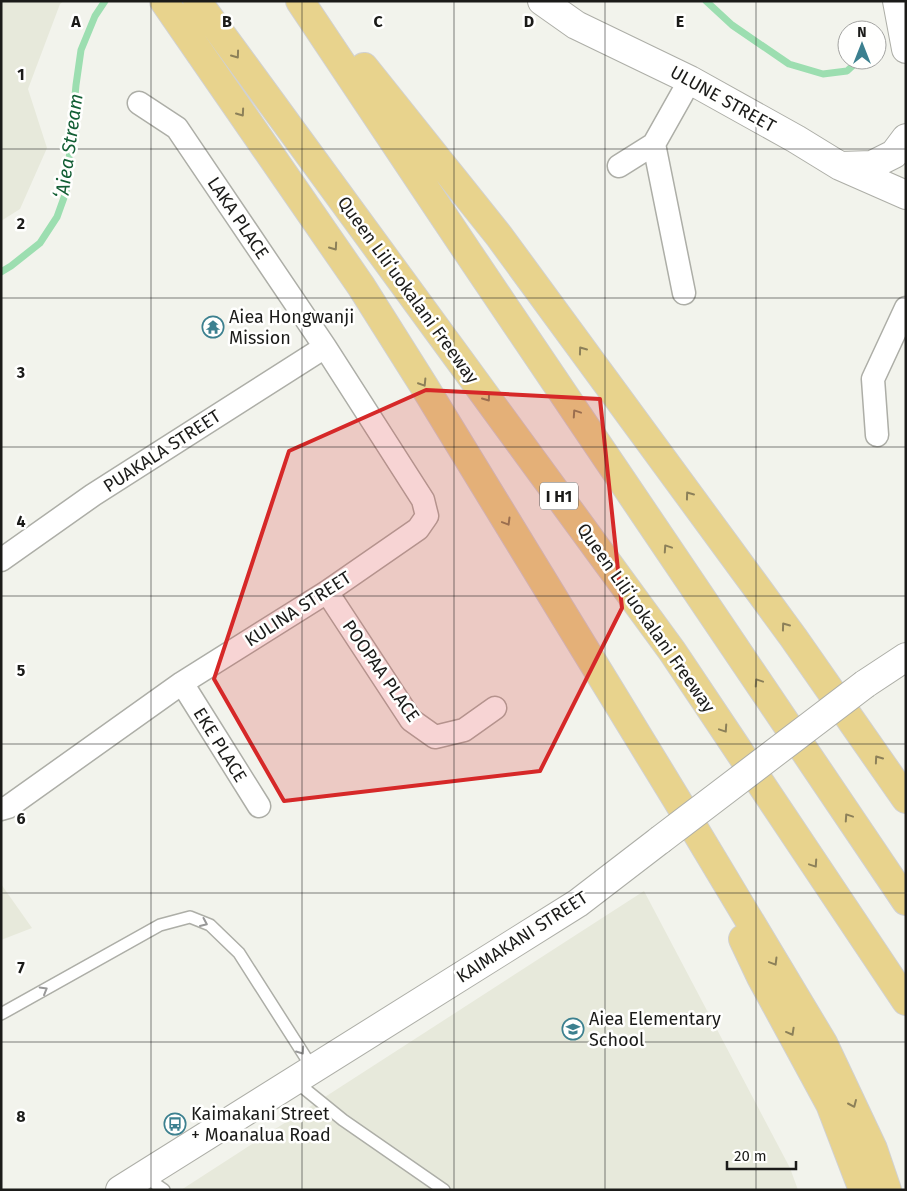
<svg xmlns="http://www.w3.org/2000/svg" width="907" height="1191" font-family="'Fira Sans',sans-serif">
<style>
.built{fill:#e7e9db}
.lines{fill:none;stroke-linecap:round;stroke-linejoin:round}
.stream{stroke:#9cdeb0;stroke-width:7}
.service-casing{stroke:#adaea7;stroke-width:14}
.minor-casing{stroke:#adaea7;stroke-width:25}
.tertiary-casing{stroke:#adaea7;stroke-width:30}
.motorway-casing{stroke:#d1d1d1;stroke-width:30}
.service{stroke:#fff;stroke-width:11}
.minor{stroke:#fff;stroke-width:22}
.tertiary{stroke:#fff;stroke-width:28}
.motorway{stroke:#e8d38d;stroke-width:28}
.tertiary-bridge-casing{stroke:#adaea7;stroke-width:30;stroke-linecap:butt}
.tertiary-bridge{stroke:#fff;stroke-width:28}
.oneway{stroke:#8c8059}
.oneway2{stroke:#989898}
.marked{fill:#d62828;fill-opacity:0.2;stroke:#d62828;stroke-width:4;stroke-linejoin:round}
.grid{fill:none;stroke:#1b1b19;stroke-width:1;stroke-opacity:0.55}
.labels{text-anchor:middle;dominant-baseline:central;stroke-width:5;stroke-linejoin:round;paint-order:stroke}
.shield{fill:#fffffe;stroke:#5f5f5e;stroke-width:1}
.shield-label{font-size:16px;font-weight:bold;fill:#1b1b19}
.street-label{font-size:18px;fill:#1b1b19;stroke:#fffffe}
.poi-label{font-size:18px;fill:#1b1b19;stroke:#fffffe;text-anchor:start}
.water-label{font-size:19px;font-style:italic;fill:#125e34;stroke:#fffffe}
.grid-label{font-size:16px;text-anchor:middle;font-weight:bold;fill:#1b1b19;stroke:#fffffe;stroke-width:5;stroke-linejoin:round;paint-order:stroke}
</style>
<rect width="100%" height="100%" fill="#f2f3ec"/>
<path class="built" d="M 1,1 L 64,1 L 60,4 L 28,89 L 47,148 L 20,209 L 1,221 Z
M 1,884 L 32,928 L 1,940 Z
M 644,891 L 790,1168 L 798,1190 L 181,1190 Z"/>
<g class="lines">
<path class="stream" d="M 706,1 L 732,25 L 789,64 L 823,74 L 847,71 L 859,60
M 1,272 L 11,266 L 40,243 L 57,217 L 66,192 L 76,85 L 81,50 L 95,16 L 105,1"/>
<g class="service-casing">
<path id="service" d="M 1,1014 L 160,925 L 190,917 L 210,925 L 239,953 L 313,1069
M 295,1081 L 343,1120 L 444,1190
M 144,1176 L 164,1190"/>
</g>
<g class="minor-casing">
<path id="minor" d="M 619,166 L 654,144
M 684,293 L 654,144 L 690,80
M 877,435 L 873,379 L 906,308
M 1,560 L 93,495 L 325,347
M 327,592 L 411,720 L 435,737 L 464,730 L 495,708
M 182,683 L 259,806
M 1,809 L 8,807 L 182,683 L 327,592 L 418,529 L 427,516 L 423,500 L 325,347 L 177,128 L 139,103"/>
</g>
<g class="tertiary-casing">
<path id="tertiary" d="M 542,1 L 576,25 L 690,80 L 796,139 L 840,166 L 906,195
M 897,1 L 906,49
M 841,166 L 872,165 L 894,154 L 906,138
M 865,684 L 906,657
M 120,1190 L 578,903 L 660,840"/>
</g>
<g class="motorway-casing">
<path id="motorway" d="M 164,1 L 361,286 L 424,386 L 677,800 L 823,1043 L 873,1149 L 887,1190
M 197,1 L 672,651 L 906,1001
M 300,1 L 469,254 L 906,901
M 364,67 L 499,236 L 793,637 L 906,799
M 743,939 L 761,977 L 830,1104 L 863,1190"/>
</g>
<use href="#service" class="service"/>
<use href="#minor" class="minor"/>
<use href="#tertiary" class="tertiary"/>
<use href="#motorway" class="motorway"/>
<g class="tertiary-bridge-casing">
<path id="tertiary-bridge" d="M 660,840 L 865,684"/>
</g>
<use href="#tertiary-bridge" class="tertiary-bridge"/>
</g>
<defs><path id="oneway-chevron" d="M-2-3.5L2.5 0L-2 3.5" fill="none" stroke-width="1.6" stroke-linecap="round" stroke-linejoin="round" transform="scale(1.25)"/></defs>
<g class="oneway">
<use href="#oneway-chevron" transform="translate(236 55) rotate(54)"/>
<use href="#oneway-chevron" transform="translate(241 113) rotate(55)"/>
<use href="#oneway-chevron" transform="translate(334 247) rotate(55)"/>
<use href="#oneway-chevron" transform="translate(582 350) rotate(-126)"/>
<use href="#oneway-chevron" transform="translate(423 383) rotate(58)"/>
<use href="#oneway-chevron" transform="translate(487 398) rotate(54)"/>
<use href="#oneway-chevron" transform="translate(576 413) rotate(-124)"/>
<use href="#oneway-chevron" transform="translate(689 495) rotate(-126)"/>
<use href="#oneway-chevron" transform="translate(507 522) rotate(59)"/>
<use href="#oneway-chevron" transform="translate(667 548) rotate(-124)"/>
<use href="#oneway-chevron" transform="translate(785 626) rotate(-126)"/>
<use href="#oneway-chevron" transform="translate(758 682) rotate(-124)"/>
<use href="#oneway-chevron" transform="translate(724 729) rotate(56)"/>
<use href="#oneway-chevron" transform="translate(878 759) rotate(-125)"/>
<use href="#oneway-chevron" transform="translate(848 817) rotate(-124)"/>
<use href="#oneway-chevron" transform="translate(814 864) rotate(56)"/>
<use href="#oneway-chevron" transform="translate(774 962) rotate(59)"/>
<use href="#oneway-chevron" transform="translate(791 1032) rotate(61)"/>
<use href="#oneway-chevron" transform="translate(853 1104) rotate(66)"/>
</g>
<g class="oneway2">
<use href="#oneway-chevron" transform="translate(204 923) rotate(24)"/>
<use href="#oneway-chevron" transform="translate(44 990) rotate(-30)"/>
<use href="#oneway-chevron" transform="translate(301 1051) rotate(55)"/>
</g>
<path class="marked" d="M 426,390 L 600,399 L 622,608 L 540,771 L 284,801 L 214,679 L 289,451 Z"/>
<path class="grid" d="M 151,1 L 151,1190M 302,1 L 302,1190M 454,1 L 454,1190M 605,1 L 605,1190M 756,1 L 756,1190M 1,149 L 906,149M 1,298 L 906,298M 1,447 L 906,447M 1,596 L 906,596M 1,744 L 906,744M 1,893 L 906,893M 1,1042 L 906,1042"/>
<defs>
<g id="temple-ring" transform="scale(1.125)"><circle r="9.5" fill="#fffffe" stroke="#3c808f" stroke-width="1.5"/><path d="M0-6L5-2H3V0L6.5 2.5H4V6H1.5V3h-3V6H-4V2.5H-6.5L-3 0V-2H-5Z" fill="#3c808f"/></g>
<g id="school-ring" transform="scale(1.125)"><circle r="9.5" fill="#fffffe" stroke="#3c808f" stroke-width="1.5"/><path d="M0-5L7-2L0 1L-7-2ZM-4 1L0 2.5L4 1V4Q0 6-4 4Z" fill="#3c808f"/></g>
<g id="bus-ring" transform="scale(1.125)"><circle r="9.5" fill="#fffffe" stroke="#3c808f" stroke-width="1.5"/><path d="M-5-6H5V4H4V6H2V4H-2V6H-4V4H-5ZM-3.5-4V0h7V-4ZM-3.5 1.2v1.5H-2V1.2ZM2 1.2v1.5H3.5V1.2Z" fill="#3c808f"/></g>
</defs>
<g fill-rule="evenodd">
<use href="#temple-ring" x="213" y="327"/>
<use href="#school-ring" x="573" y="1029"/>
<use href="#bus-ring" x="175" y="1124"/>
</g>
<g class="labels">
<rect class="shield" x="540" y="482.5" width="38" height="27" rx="4"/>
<g class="shield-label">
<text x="559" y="496">I H1</text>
</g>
<g class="street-label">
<text transform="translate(723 99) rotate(29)">ULUNE STREET</text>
<text transform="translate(238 218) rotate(56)">LAKA PLACE</text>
<text transform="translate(408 290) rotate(54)">Queen Liliʻuokalani Freeway</text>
<text transform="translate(162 451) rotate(-33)">PUAKALA STREET</text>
<text transform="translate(298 609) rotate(-33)">KULINA STREET</text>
<text transform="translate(646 618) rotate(55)">Queen Liliʻuokalani Freeway</text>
<text transform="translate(381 671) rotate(55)">POOPAA PLACE</text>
<text transform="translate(220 745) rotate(58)">EKE PLACE</text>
<text transform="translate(522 937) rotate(-33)">KAIMAKANI STREET</text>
</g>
<g class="poi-label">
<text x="229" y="317">Aiea Hongwanji<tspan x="229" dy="21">Mission</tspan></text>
<text x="589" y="1019">Aiea Elementary<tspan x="589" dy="21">School</tspan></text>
<text x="191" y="1114">Kaimakani Street<tspan x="191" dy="21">+ Moanalua Road</tspan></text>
</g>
<g class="water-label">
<text transform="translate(69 146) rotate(-82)">ʻAiea Stream</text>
</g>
</g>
<g class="grid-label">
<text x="76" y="27">A</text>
<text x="227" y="27">B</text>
<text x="378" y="27">C</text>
<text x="529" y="27">D</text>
<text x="680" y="27">E</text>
<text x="21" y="80">1</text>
<text x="21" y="229">2</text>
<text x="21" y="378">3</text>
<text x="21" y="527">4</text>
<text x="21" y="676">5</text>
<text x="21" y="824">6</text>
<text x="21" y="973">7</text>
<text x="21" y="1122">8</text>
</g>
<rect width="907" height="1191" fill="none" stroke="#1b1b19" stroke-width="5"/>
<g transform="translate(862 45)"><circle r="24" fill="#fffffe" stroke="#a4a4a2"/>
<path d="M0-4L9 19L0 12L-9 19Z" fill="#3c808f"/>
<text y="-8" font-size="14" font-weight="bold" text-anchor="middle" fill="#1b1b19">N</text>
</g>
<path d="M727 1161v8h69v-8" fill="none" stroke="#1b1b19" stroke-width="2.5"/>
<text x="734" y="1161" font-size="15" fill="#1b1b19" stroke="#fffffe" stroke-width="4" paint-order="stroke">20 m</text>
</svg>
